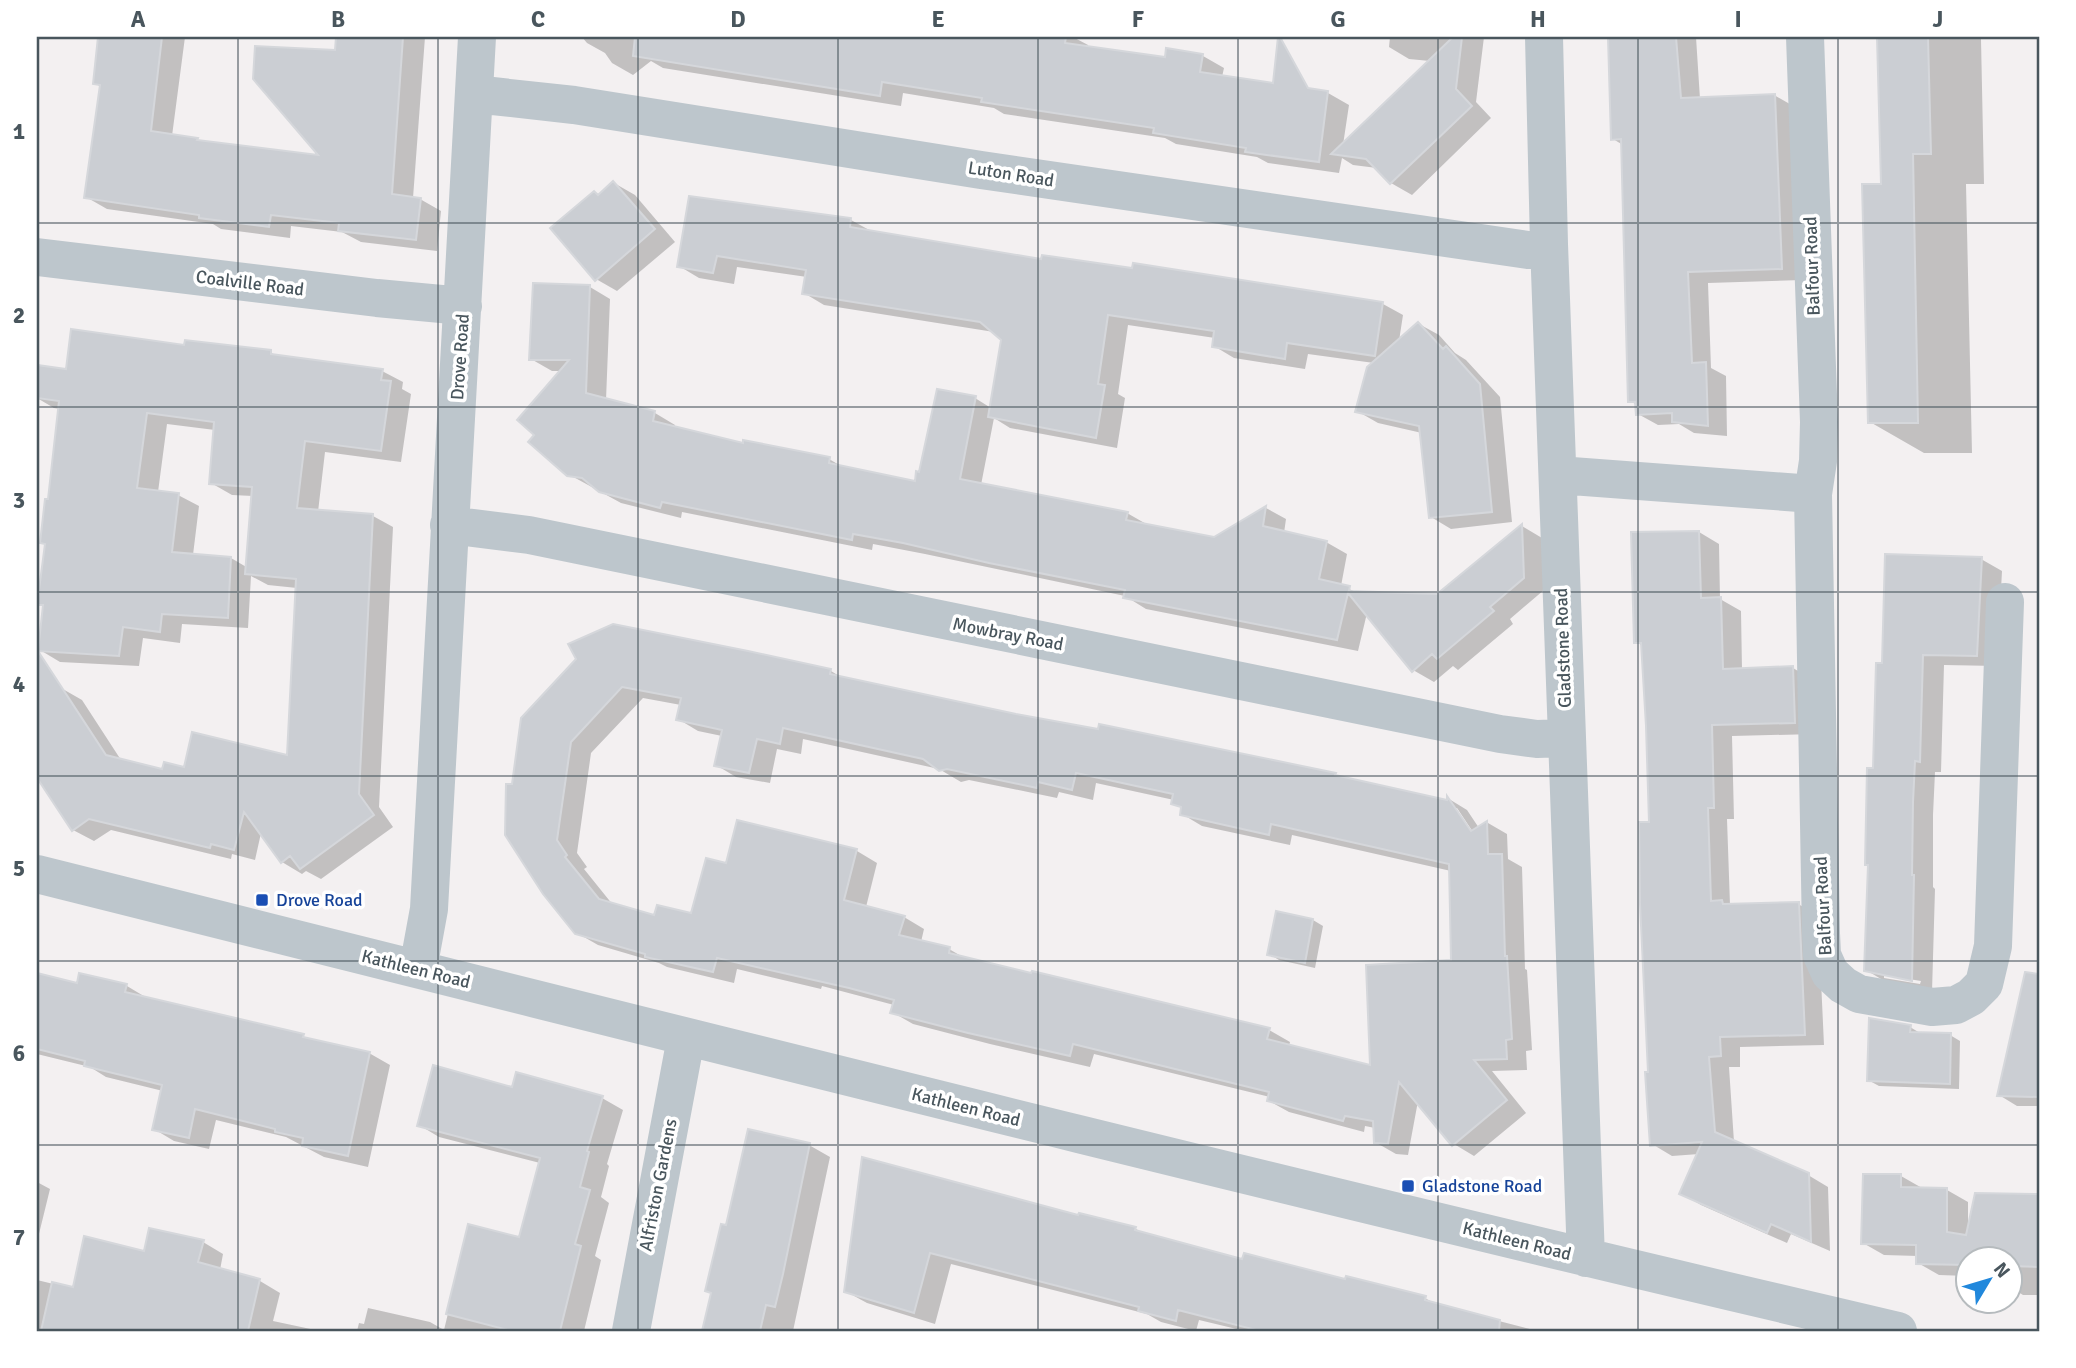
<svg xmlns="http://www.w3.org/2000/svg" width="2076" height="1368" font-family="Signika,sans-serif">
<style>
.shadow{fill:#0003;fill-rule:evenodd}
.building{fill:#cbced3;stroke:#d5d7db;stroke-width:2;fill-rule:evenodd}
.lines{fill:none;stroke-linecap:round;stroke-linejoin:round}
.minor{stroke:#bdc6cc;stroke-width:38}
.grid{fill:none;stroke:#49565d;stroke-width:2;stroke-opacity:0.55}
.transit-dot{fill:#1a4fb4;stroke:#fff;stroke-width:2.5}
.labels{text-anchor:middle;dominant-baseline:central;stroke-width:7;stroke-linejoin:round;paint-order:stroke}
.street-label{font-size:18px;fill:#49565d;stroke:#fff}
.transit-label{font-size:18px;fill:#164399;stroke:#fff;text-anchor:start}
.neatline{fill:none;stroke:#49565d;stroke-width:2.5}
.grid-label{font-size:23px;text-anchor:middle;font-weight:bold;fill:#49565d}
</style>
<rect width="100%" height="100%" fill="#f3f0f1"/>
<path class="shadow" d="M 100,37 L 185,37 L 172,136 L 202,142 L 322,157 L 338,37 L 425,37 L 413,198 L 420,199 L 441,211 L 437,251 L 361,242 L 342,232 L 291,226 L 290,238 L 221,229 L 213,224 L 107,209 L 86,197 L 101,87 L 95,83 Z
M 582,37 L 1073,37 L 1088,45 L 1087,48 L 1166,59 L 1203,56 L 1224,68 L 1222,77 L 1328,93 L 1349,105 L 1343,145 L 1430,61 L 1409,59 L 1389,47 L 1390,37 L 1484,37 L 1476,102 L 1491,118 L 1412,195 L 1391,183 L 1377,168 L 1353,165 L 1342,158 L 1339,173 L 1268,163 L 1257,157 L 1176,144 L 1165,138 L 1004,114 L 994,108 L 903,93 L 901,106 L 663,68 L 651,61 L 633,75 L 612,63 L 605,53 L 587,43 Z
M 1610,37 L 1696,37 L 1700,99 L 1774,95 L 1795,107 L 1802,280 L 1708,283 L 1711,368 L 1726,376 L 1727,436 L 1694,433 L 1679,424 L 1658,425 L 1638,414 L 1637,405 L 1630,401 L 1623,145 L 1613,139 Z
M 1879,37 L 1977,37 L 1981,39 L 1984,184 L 1966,184 L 1972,453 L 1924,453 L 1870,422 L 1883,186 Z
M 614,183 L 635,195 L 675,242 L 617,291 L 596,279 L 599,196 Z
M 690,198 L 851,220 L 871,231 L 1043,261 L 1383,304 L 1403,315 L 1399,341 L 1419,324 L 1439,335 L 1455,353 L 1466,360 L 1500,397 L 1512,522 L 1451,529 L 1431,517 L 1422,433 L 1378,423 L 1357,411 L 1374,363 L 1308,354 L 1305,369 L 1234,358 L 1214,346 L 1215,338 L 1128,325 L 1118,394 L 1125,398 L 1117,448 L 1010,428 L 994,418 L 981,485 L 1127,513 L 1148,525 L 1214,539 L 1266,508 L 1286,519 L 1284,533 L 1326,542 L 1347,554 L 1341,586 L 1359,593 L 1437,596 L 1522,526 L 1542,538 L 1544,590 L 1510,619 L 1513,624 L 1458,670 L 1453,666 L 1434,682 L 1413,670 L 1367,613 L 1358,651 L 1146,609 L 1125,596 L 925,554 L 873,544 L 872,550 L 682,512 L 681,518 L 621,503 L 568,474 L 536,435 L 562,371 L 552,371 L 531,359 L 590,287 L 610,299 L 606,400 L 655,413 L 675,425 L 674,428 L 744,445 L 829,459 L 846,469 L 916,483 L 975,398 L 991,408 L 1003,339 L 994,332 L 824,305 L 804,293 L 807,277 L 737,267 L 734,284 L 699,278 L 679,266 Z
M 185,347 L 270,352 L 278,357 L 382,371 L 403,382 L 402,389 L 411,394 L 401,462 L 325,452 L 318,512 L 373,516 L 393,527 L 379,807 L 393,827 L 321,879 L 306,871 L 302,874 L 282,862 L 261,833 L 255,860 L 232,854 L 231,859 L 111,830 L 94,841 L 73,830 L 37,774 L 37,682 L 61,688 L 82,700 L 121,760 L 163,771 L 289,757 L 297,588 L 268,585 L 251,576 L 248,628 L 182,624 L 180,643 L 143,638 L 139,666 L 60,662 L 40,650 L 45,607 L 39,604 L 46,545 L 42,542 L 50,501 L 60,409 L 54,408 L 37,398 L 37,367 L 67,371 ZM 167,424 L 215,430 L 211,483 L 232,495 L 253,496 L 248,568 L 231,558 L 193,555 L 199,506 L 178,495 L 158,492 Z
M 1699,532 L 1719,544 L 1720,599 L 1741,611 L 1742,670 L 1793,668 L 1813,680 L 1815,734 L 1732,736 L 1734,819 L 1727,819 L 1730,905 L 1798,904 L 1818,915 L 1824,1045 L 1740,1047 L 1740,1067 L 1729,1067 L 1734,1142 L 1808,1175 L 1828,1187 L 1830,1251 L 1791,1234 L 1787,1243 L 1701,1205 L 1681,1193 L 1699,1154 L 1672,1156 L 1652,1144 L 1650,1074 L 1651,824 L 1643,646 L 1636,642 Z
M 1981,559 L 2002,571 L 1997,666 L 1944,665 L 1941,772 L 1935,772 L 1933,815 L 1933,887 L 1935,889 L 1932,992 L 1886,982 L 1866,970 L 1874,770 L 1883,665 ZM 1884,975 L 1921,981 L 1920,984 L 1884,978 Z
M 748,652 L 831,671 L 844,679 L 1016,716 L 1335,775 L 1449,802 L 1449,799 L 1467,810 L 1479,828 L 1488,823 L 1507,834 L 1508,859 L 1522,867 L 1525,969 L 1527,970 L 1532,1050 L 1526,1051 L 1527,1070 L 1492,1071 L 1526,1113 L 1474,1156 L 1454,1144 L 1418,1101 L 1408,1155 L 1396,1154 L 1375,1142 L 1375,1128 L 1365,1126 L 1364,1132 L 1289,1112 L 1269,1101 L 1270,1097 L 1094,1054 L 1090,1067 L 990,1044 L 913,1024 L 892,1012 L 894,1005 L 822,986 L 821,989 L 737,969 L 734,983 L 667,967 L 659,963 L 598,945 L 577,933 L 513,786 L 578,660 ZM 643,698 L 681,705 L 678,719 L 698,731 L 722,736 L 716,765 L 736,777 L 770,783 L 777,749 L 801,754 L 803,739 L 939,769 L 961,782 L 969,780 L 1057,798 L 1059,792 L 1093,800 L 1096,783 L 1174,800 L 1173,803 L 1183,809 L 1182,814 L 1202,826 L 1290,845 L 1292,835 L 1451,871 L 1453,961 L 1372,1068 L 1289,1046 L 1290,1042 L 1269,1030 L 968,960 L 949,949 L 921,942 L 924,929 L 904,917 L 866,907 L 877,863 L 857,851 L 728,866 L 692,915 L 656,917 L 613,905 L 584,869 L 587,867 L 577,853 L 591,753 ZM 1453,808 L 1457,808 L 1477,838 L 1474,839 Z
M 1313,920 L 1323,926 L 1315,968 L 1279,960 L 1269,954 Z
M 37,975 L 78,985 L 80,975 L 127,986 L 147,998 L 369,1053 L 390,1065 L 368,1167 L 324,1157 L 286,1137 L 216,1120 L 209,1149 L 174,1141 L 154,1129 L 163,1091 L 106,1077 L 90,1067 L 37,1054 Z
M 2022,993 L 2039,997 L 2039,1106 L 2017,1106 L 1999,1095 Z
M 1910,1027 L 1920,1033 L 1950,1035 L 1960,1041 L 1959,1089 L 1879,1086 L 1868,1080 Z
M 518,1074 L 602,1098 L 623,1110 L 607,1164 L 609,1166 L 601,1197 L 609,1203 L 595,1256 L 601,1260 L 584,1331 L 357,1331 L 359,1323 L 364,1324 L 368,1308 L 430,1322 L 444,1330 L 469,1226 L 520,1239 L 540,1163 L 439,1137 L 419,1125 L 513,1089 Z
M 809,1145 L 830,1157 L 793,1331 L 704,1331 L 728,1227 Z
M 864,1159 L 1080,1217 L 1080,1215 L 1136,1229 L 1146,1235 L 1244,1261 L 1425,1298 L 1437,1305 L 1538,1331 L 1245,1331 L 1199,1320 L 1196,1331 L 1161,1322 L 1147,1314 L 951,1264 L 935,1324 L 867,1303 L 845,1291 Z
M 1901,1176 L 1922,1188 L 1947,1190 L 1968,1202 L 1968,1227 L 2037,1196 L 2039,1197 L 2039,1295 L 2023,1295 L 2010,1287 L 2010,1260 L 1968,1260 L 1968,1276 L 1939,1275 L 1918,1263 L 1918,1256 L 1884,1255 L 1863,1243 Z
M 37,1182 L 50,1189 L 37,1242 Z
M 203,1242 L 223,1254 L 220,1270 L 260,1281 L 280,1293 L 273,1321 L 320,1331 L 37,1331 L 37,1280 L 74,1289 L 145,1253 Z"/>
<path class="building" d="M 98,37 L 162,37 L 151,131 L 198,138 L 197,140 L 318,155 L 253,79 L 255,46 L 335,50 L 336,37 L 403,37 L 392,194 L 421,198 L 416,240 L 338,231 L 339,223 L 271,215 L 269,227 L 199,218 L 199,215 L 84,198 L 100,85 L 93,84 Z
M 635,37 L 1066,37 L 1065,43 L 1165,57 L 1166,48 L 1203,54 L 1200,72 L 1273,83 L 1278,37 L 1280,37 L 1308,88 L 1328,91 L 1319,162 L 1245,152 L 1246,148 L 1153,133 L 1154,128 L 981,102 L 982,98 L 882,82 L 880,96 L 633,56 Z
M 1453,37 L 1462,37 L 1456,89 L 1472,106 L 1430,146 L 1390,184 L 1366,159 L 1331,154 Z
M 1608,37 L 1676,37 L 1681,98 L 1775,94 L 1782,269 L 1688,272 L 1692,363 L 1706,362 L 1708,426 L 1672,422 L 1672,413 L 1636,415 L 1635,402 L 1628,402 L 1621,139 L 1611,140 Z
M 1877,37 L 1928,37 L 1931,154 L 1913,154 L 1918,423 L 1868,423 L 1862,184 L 1881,184 Z
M 613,181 L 655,229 L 595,281 L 550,228 L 594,191 L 598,195 Z
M 689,196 L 851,218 L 850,227 L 1041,259 L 1042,255 L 1132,268 L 1133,263 L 1383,302 L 1375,356 L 1287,343 L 1285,359 L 1212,347 L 1214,331 L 1108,315 L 1098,384 L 1105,385 L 1096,438 L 988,417 L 1001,340 L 980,322 L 802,294 L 806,270 L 717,256 L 713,273 L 677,267 Z
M 533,283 L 590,285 L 586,393 L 655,411 L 653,421 L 743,443 L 743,440 L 830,457 L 829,463 L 915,481 L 916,471 L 919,472 L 937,389 L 976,396 L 960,479 L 1128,512 L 1126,520 L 1214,537 L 1266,506 L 1263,526 L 1327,541 L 1319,579 L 1350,586 L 1349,591 L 1437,594 L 1522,524 L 1524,578 L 1490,607 L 1494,611 L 1437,659 L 1432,654 L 1412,672 L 1348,593 L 1337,640 L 1123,598 L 1125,590 L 989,563 L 903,543 L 853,534 L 852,540 L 662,502 L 660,508 L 599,492 L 582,478 L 567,476 L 528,442 L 534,435 L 517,420 L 569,360 L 529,360 Z
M 1418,322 L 1443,349 L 1446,346 L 1480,384 L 1492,512 L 1429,518 L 1419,426 L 1355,412 L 1367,367 Z
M 71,329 L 184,345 L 185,340 L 271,350 L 271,354 L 383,369 L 381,380 L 391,381 L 381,451 L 305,441 L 297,508 L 373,514 L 359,794 L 374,815 L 300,869 L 290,856 L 281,863 L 244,812 L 234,850 L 211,844 L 210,848 L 89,819 L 72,831 L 37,778 L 37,648 L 38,651 L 43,605 L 37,605 L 45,544 L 40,543 L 45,499 L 48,499 L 59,401 L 37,398 L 37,365 L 66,369 ZM 147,413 L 214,422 L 209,484 L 252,487 L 245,574 L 296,579 L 287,755 L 192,732 L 184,767 L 164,762 L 162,769 L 106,755 L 38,651 L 119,656 L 123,627 L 160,632 L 162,614 L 228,618 L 231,557 L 172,552 L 179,493 L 137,488 Z
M 1699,531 L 1701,598 L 1721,597 L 1723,669 L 1793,666 L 1795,723 L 1712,725 L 1714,808 L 1708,808 L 1711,901 L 1722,900 L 1723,904 L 1799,902 L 1805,1035 L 1720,1037 L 1721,1056 L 1709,1057 L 1715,1132 L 1809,1173 L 1811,1242 L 1771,1224 L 1767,1233 L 1679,1194 L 1702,1142 L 1650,1146 L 1645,1072 L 1648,1072 L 1640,904 L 1639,822 L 1649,822 L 1646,726 L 1641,643 L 1634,643 L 1631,532 Z
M 1885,554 L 1982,557 L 1977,656 L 1923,655 L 1920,762 L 1915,761 L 1913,802 L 1912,875 L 1914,875 L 1912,981 L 1864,971 L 1868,865 L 1865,865 L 1867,768 L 1873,768 L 1876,663 L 1882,663 Z
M 613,624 L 748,651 L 831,669 L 830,674 L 1016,714 L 1098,729 L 1099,724 L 1336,773 L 1335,775 L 1447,800 L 1447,796 L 1471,831 L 1487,821 L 1488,854 L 1502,854 L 1505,956 L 1507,956 L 1512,1039 L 1506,1040 L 1507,1059 L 1474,1060 L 1507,1100 L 1452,1146 L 1399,1082 L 1388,1144 L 1374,1143 L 1373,1121 L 1345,1116 L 1343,1121 L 1267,1101 L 1269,1092 L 1073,1044 L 1070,1056 L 968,1033 L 890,1013 L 894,1000 L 849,988 L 717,958 L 713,972 L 645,957 L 645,954 L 575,934 L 543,894 L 505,835 L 506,784 L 512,784 L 521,718 L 576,659 L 568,644 ZM 622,687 L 681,698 L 676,720 L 722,730 L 714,766 L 749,773 L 757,739 L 780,744 L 783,728 L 923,759 L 939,771 L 947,769 L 1037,788 L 1038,782 L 1072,790 L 1076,773 L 1173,794 L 1171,804 L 1181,807 L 1180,815 L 1269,835 L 1271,824 L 1449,864 L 1451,960 L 1366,965 L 1370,1065 L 1267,1039 L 1270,1028 L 1032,971 L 1031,973 L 949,953 L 950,947 L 899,935 L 905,916 L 844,900 L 857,849 L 737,820 L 726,863 L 706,858 L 691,913 L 657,905 L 654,915 L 599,899 L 565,857 L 567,855 L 557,840 L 571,742 Z
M 1276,911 L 1313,919 L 1305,963 L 1267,955 Z
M 2025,972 L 2039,974 L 2039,1097 L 1997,1096 Z
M 37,973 L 77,983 L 79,973 L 127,984 L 125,992 L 304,1034 L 303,1037 L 370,1052 L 348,1156 L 302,1146 L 303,1138 L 275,1132 L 275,1129 L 195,1109 L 189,1138 L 152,1130 L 162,1085 L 84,1066 L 85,1061 L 37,1049 Z
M 1869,1018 L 1911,1025 L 1910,1032 L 1951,1033 L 1950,1084 L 1867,1081 Z
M 433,1065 L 512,1087 L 516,1072 L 603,1096 L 587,1151 L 589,1152 L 580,1187 L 590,1190 L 575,1244 L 581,1246 L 560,1331 L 512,1331 L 446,1314 L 468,1224 L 519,1237 L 540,1158 L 417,1126 Z
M 748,1129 L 810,1143 L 783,1274 L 775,1307 L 766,1305 L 760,1331 L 702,1331 L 711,1293 L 705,1291 L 721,1224 L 726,1225 Z
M 862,1157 L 1078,1215 L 1079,1213 L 1136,1227 L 1135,1230 L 1242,1259 L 1244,1253 L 1345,1279 L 1346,1276 L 1426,1296 L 1425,1300 L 1500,1320 L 1499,1331 L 1260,1331 L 1178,1310 L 1176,1321 L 1138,1311 L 1139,1307 L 930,1253 L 914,1313 L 844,1292 Z
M 1863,1174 L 1901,1174 L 1901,1187 L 1947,1188 L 1947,1232 L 1966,1235 L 1975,1193 L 2038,1194 L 2039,1267 L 2010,1266 L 2010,1259 L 1968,1259 L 1968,1265 L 1916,1264 L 1916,1245 L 1861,1244 Z
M 149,1228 L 204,1240 L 198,1262 L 260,1279 L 248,1331 L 41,1331 L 52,1282 L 73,1287 L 84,1236 L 144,1251 Z"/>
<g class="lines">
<path class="minor" d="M 1544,37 L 1549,244 L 1586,1258
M 1805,37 L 1819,422 L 1818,461 L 1813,494 L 1821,933 L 1822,955 L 1830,973 L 1843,985 L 1859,994 L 1932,1007 L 1956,1005 L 1971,997 L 1984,984 L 1993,946 L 2005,602
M 474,94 L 574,105 L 981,170 L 1528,250 L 1549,250
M 37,257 L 377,298 L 463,306
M 1558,475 L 1813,494
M 449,525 L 529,535 L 1500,734 L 1537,739 L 1566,738
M 37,874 C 656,1029 1276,1186 1898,1331
M 418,969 L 429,909 L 477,37
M 631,1331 L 686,1038"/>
</g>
<path class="grid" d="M 238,37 L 238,1331M 438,37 L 438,1331M 638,37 L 638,1331M 838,37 L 838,1331M 1038,37 L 1038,1331M 1238,37 L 1238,1331M 1438,37 L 1438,1331M 1638,37 L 1638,1331M 1838,37 L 1838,1331M 37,223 L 2039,223M 37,407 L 2039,407M 37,592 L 2039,592M 37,776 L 2039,776M 37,961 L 2039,961M 37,1145 L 2039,1145"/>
<g class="transit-dot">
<rect x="255" y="893" width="14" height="14" rx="3.5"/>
<rect x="1401" y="1179" width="14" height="14" rx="3.5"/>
</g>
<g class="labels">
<g class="street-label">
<text transform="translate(1011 174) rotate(9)">Luton Road</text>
<text transform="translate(1812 266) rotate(-92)">Balfour Road</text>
<text transform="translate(250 283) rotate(7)">Coalville Road</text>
<text transform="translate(460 357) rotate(-86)">Drove Road</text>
<text transform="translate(1008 634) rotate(11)">Mowbray Road</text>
<text transform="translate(1563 648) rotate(-92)">Gladstone Road</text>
<text transform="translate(1823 906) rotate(-93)">Balfour Road</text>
<text transform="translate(416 969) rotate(14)">Kathleen Road</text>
<text transform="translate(966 1107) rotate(14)">Kathleen Road</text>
<text transform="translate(658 1185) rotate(-79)">Alfriston Gardens</text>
<text transform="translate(1517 1241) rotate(14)">Kathleen Road</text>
</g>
<g class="transit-label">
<text x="276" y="900">Drove Road</text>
<text x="1422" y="1186">Gladstone Road</text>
</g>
</g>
<rect width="2076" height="1368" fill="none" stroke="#ffffff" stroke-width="77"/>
<g transform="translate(1989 1280) rotate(52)"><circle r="33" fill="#ffffff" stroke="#b6bbbe" stroke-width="2"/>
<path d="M0-5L12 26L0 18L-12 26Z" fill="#2188dc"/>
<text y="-10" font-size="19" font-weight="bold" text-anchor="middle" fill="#49565d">N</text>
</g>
<rect x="38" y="38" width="2000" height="1292" class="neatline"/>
<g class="grid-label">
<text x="138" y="27">A</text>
<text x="338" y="27">B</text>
<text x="538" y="27">C</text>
<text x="738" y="27">D</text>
<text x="938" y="27">E</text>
<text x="1138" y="27">F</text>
<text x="1338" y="27">G</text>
<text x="1538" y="27">H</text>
<text x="1738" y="27">I</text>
<text x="1938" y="27">J</text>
<text x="19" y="139">1</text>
<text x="19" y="323">2</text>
<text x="19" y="508">3</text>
<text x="19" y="692">4</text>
<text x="19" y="876">5</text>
<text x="19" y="1061">6</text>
<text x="19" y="1245">7</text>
</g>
</svg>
